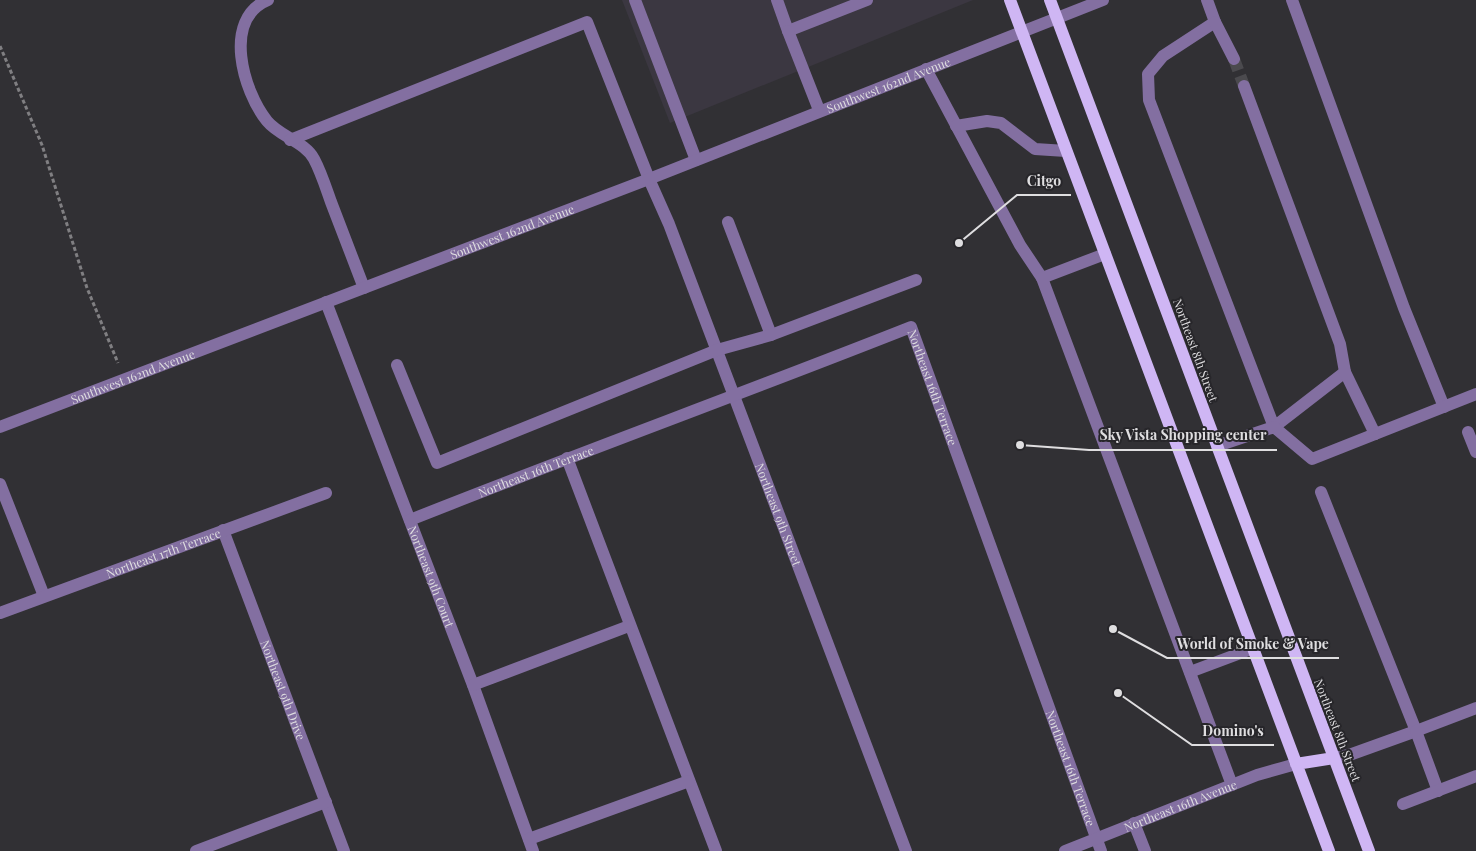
<svg xmlns="http://www.w3.org/2000/svg" width="1476" height="851" font-family="'Playfair Display',serif">
<style>
.built{fill:#3b3741}
.lines{fill:none;stroke-linecap:round;stroke-linejoin:round}
.minor-tunnel{stroke:#4b4a4e;stroke-width:12;stroke-dasharray:12 6;stroke-linecap:butt}
.path{stroke:#807f82;stroke-width:3;stroke-dasharray:4 2.5;stroke-linecap:butt}
.minor{stroke:#836fa1;stroke-width:12}
.major{stroke:#cfb6f4;stroke-width:12}
.labels{text-anchor:middle;dominant-baseline:central;stroke-width:4;stroke-linejoin:round;paint-order:stroke}
.street-label{font-size:12px;fill:#dfdee0;stroke:#27262a}
.leader{fill:none;stroke:#dfdee0;stroke-width:2}
.callout-dot{fill:#dfdee0;stroke:#27262a;stroke-width:2}
.callout-label{font-size:14px;text-anchor:middle;font-weight:bold;fill:#dfdee0;stroke:#27262a;stroke-width:4;stroke-linejoin:round;paint-order:stroke}
</style>
<rect width="100%" height="100%" fill="#313034"/>
<path class="built" d="M 622,0 L 973,0 L 670,123 Z"/>
<g class="lines">
<path class="minor-tunnel" d="M 1234,59 L 1244,86"/>
<path class="path" d="M 0,46 L 42,145 L 87,288 L 118,363"/>
<g class="minor">
<path d="M 268,0 C 222,19 243,91 267,121 C 279,136 305,142 314,159 C 321,172 326,188 331,202 C 342,230 353,259 364,288"/>
<path d="M 635,0 L 696,160"/>
<path d="M 777,0 L 788,31 L 867,0"/>
<path d="M 1207,0 L 1215,22 L 1163,56 L 1148,74 L 1149,100 L 1274,427 L 1345,372"/>
<path d="M 1292,0 L 1404,308 L 1444,407"/>
<path d="M 1215,22 L 1234,59"/>
<path d="M 788,31 L 819,110"/>
<path d="M 926,69 L 1020,245 L 1042,278"/>
<path d="M 1244,86 L 1340,344 L 1345,372 L 1375,434"/>
<path d="M 956,126 L 987,121 L 1001,123 L 1035,149 L 1066,151"/>
<path id="s1" d="M 290,140 L 587,22 L 649,179 L 669,224 L 906,851"/>
<path d="M 728,222 L 771,335"/>
<path d="M 1105,254 L 1042,278 L 1232,785"/>
<path id="s2" d="M 326,302 L 473,685 L 533,851"/>
<path d="M 397,365 L 437,463 L 717,350 L 771,335 L 916,280"/>
<path id="s3" d="M 0,427 L 649,179 L 1103,0"/>
<path d="M 1468,432 L 1476,452"/>
<path d="M 1217,446 L 1274,427 L 1312,459 L 1476,394"/>
<path d="M 567,458 L 716,851"/>
<path d="M 0,484 L 44,596"/>
<path d="M 1321,492 L 1416,731 L 1352,754 L 1334,758"/>
<path id="s4" d="M 410,520 C 576,454 744,393 911,327 L 1101,851"/>
<path id="s5" d="M 223,530 L 344,851"/>
<path id="s6" d="M 0,613 L 326,493"/>
<path d="M 1190,672 L 1254,648"/>
<path d="M 473,685 L 629,626"/>
<path d="M 1438,791 L 1416,731 L 1476,708"/>
<path d="M 1403,804 L 1476,776"/>
<path d="M 1134,823 L 1145,851"/>
<path d="M 529,839 L 689,781"/>
<path d="M 196,851 L 326,802"/>
<path id="s7" d="M 1065,851 L 1257,775 L 1296,764"/>
</g>
<path class="major" d="M 1010,0 L 1329,851
M 1050,0 L 1369,851
M 1296,764 L 1334,758"/>
</g>
<g class="labels">
<g class="street-label">
<text stroke="none"><textPath href="#s3" startOffset="952">Southwest 162nd Avenue</textPath></text>
<text stroke="none"><textPath href="#s3" startOffset="548">Southwest 162nd Avenue</textPath></text>
<text transform="translate(1196 350) rotate(70)">Northeast 8th Street</text>
<text stroke="none"><textPath href="#s3" startOffset="142">Southwest 162nd Avenue</textPath></text>
<text stroke="none"><textPath href="#s4" startOffset="601">Northeast 16th Terrace</textPath></text>
<text stroke="none"><textPath href="#s4" startOffset="135">Northeast 16th Terrace</textPath></text>
<text stroke="none"><textPath href="#s1" startOffset="848">Northeast 9th Street</textPath></text>
<text stroke="none"><textPath href="#s6" startOffset="174">Northeast 17th Terrace</textPath></text>
<text stroke="none"><textPath href="#s2" startOffset="294">Northeast 9th Court</textPath></text>
<text stroke="none"><textPath href="#s5" startOffset="171">Northeast 9th Drive</textPath></text>
<text transform="translate(1338 730) rotate(69)">Northeast 8th Street</text>
<text stroke="none"><textPath href="#s4" startOffset="1006">Northeast 16th Terrace</textPath></text>
<text stroke="none"><textPath href="#s7" startOffset="124">Northeast 16th Avenue</textPath></text>
</g>
</g>
<path class="leader" d="M959 243L1017 195H1071M1020 445L1089 450H1277M1113 629L1167 658H1339M1118 693L1192 745H1274"/>
<g class="callout-dot">
<circle cx="959" cy="243" r="5"/>
<circle cx="1020" cy="445" r="5"/>
<circle cx="1113" cy="629" r="5"/>
<circle cx="1118" cy="693" r="5"/>
</g>
<g class="callout-label">
<text x="1044" y="186">Citgo</text>
<text x="1183" y="440">Sky Vista Shopping center</text>
<text x="1253" y="649">World of Smoke &amp; Vape</text>
<text x="1233" y="736">Domino's</text>
</g>
</svg>
